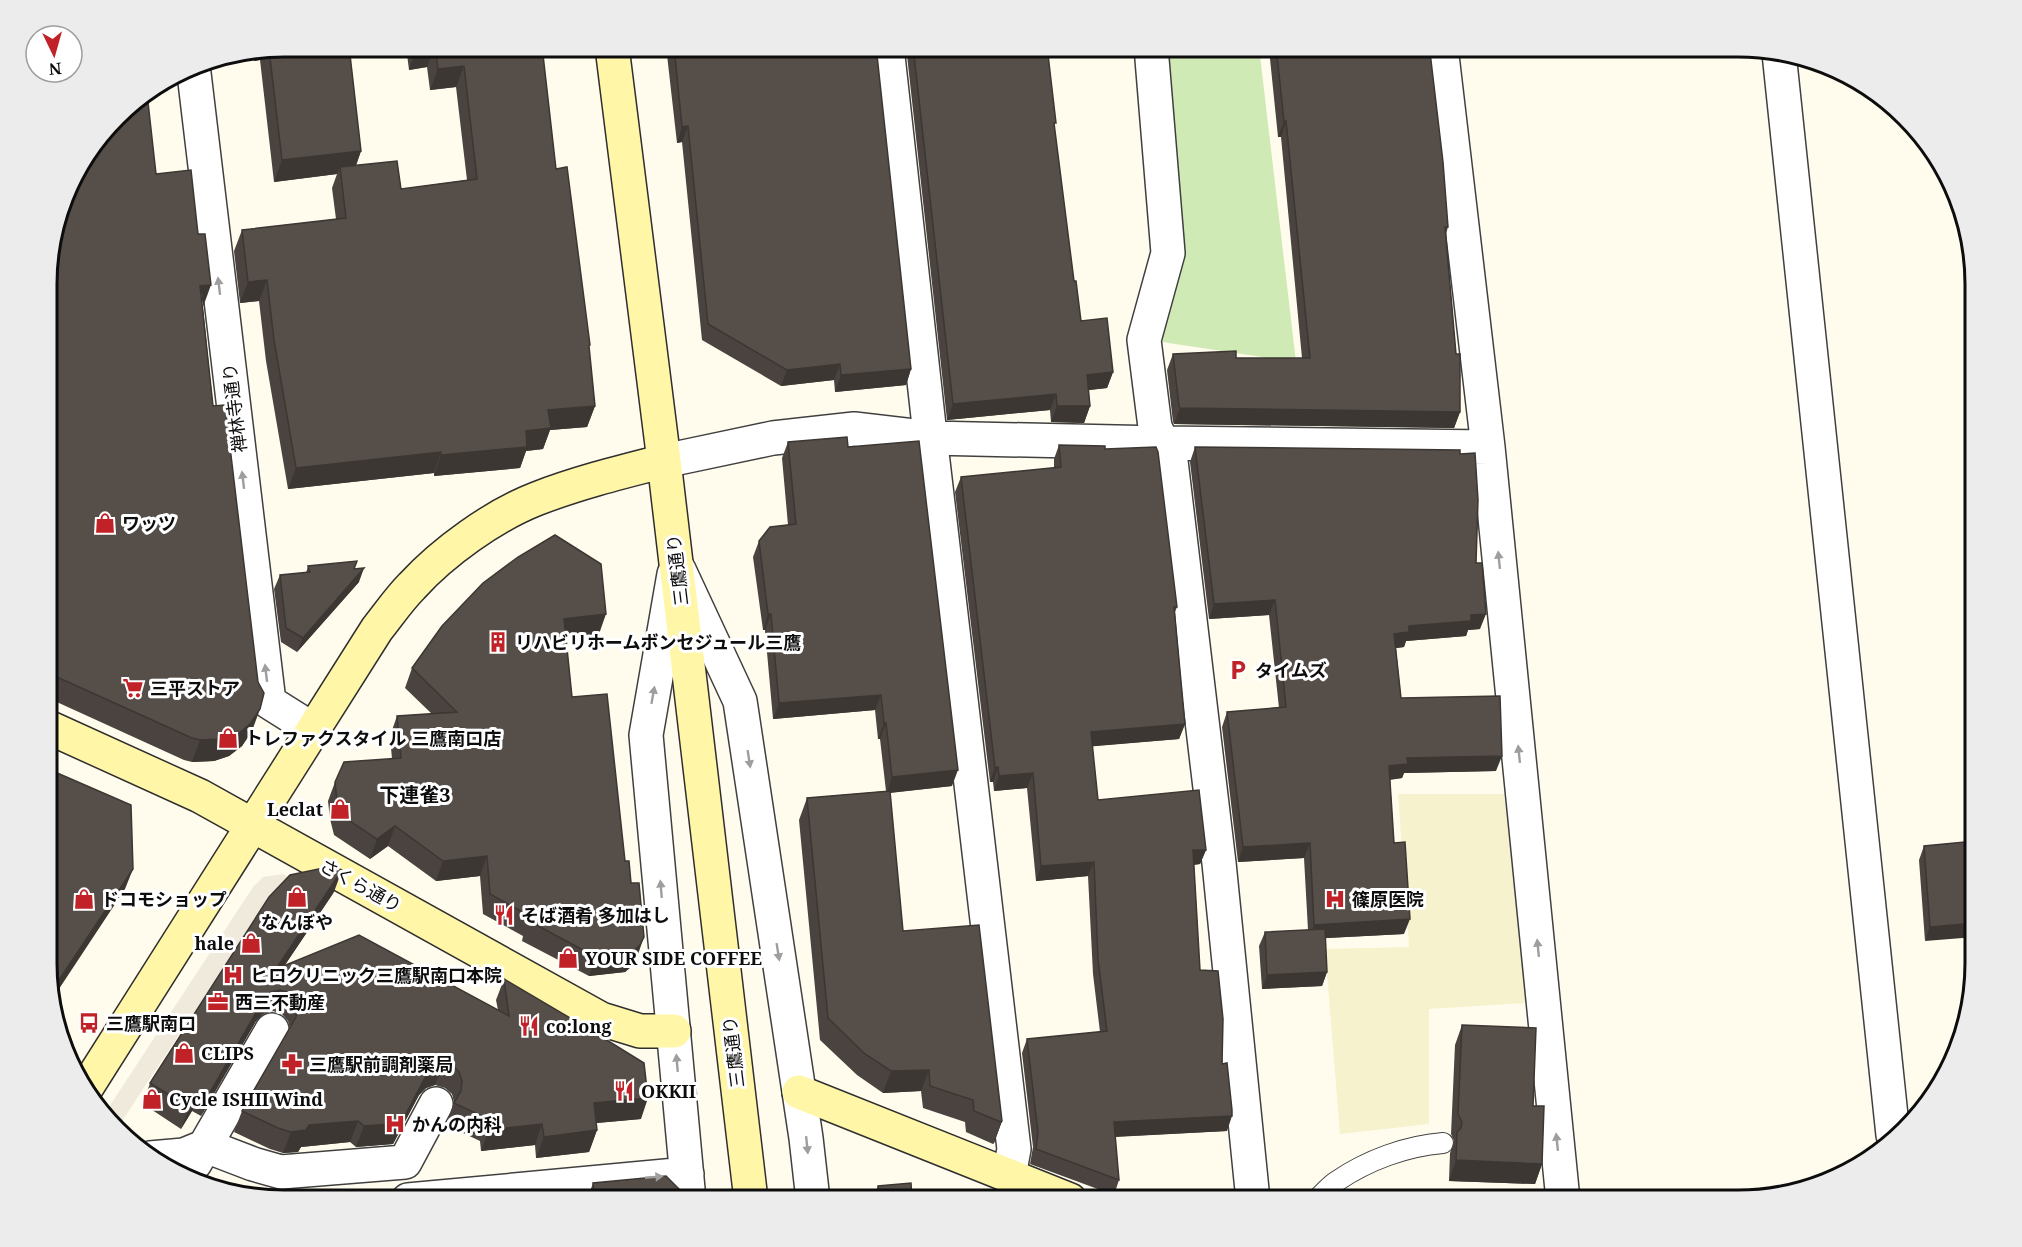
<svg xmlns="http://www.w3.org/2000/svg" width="2022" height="1247" font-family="'Noto Serif','Noto Sans JP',serif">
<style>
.farmland{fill:#f5f2cd}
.green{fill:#d0eab6}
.plaza{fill:#efeadc}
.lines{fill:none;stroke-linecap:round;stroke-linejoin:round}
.lane-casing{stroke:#404040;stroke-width:22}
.street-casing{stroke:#404040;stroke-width:36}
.secondary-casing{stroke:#2f2f2f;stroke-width:36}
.lane{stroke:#fff;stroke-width:20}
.street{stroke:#fff;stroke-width:33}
.secondary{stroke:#fff6a8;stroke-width:33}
.wall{fill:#4a433f}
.shaded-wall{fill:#3c3733}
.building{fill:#564e49;stroke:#3c3733;stroke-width:1.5}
.oneway{fill:#9e9e9e}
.labels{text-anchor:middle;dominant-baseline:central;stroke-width:6;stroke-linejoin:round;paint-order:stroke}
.street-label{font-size:18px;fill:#0d0d0d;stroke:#fff}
.poi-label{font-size:18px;font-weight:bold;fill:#0d0d0d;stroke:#fff;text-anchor:start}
.neighbourhood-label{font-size:20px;font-weight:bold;fill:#0d0d0d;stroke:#fff}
.rim{fill:none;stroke:#0d0d0d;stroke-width:3}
</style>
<rect width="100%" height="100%" fill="#fffced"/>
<path class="farmland" d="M 1398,794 L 1504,794 L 1528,1003 L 1429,1009 L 1429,1124 L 1340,1134 L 1325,949 L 1409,947 Z"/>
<path class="green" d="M 1167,47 L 1259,47 L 1296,362 L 1162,342 L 1180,264 Z"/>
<path class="plaza" d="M 283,874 L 310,890 L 272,894 L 118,1127 L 105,1113 L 253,887 L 263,877 Z"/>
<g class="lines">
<g class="lane-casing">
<path id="lane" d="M 1316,1200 C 1323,1194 1329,1186 1337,1181 C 1368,1160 1406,1146 1443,1143"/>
</g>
<g class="street-casing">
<path id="street" d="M 887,47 L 932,453 L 1014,1149 L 1009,1176
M 1151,47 L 1168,253 L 1144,340 L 1155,427 L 1171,461 L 1219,863 L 1253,1200
M 1441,47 L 1488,447 L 1563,1200
M 1779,53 L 1893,1135
M 193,65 L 269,702 L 312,729
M 664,461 L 773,438 L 854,429 L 931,438 L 1161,443 L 1488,447
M 679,570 L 740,701 L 806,1138 L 813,1200
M 674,574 L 646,735 L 689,1200
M 150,1158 L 184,1155 L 206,1146 L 253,1164 L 281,1172 L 405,1162 L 436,1104
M 195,1163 L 272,1030
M 408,1200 L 687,1174"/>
</g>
<g class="secondary-casing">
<path id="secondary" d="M 612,47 L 664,461 L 751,1200
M 48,727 L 200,796 L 601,1019 L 640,1031 L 674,1031
M 85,1090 L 377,629 C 389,614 399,599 412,586 C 443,552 493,516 536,499 C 577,483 621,472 664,461
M 799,1092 L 1070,1200"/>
</g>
<use href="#lane" class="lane"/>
<use href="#street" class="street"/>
<use href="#secondary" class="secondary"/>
</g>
<path class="wall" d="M 284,46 L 384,46 L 349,50 L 361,151 L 356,166 L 401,189 L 467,180 L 456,87 L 430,90 L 427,67 L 409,70 L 406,46 L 542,46 L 556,169 L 589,349 L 595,406 L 587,427 L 550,430 L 543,449 L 526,451 L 520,468 L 434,476 L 434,473 L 288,489 L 266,361 L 259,301 L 240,303 L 234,251 L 242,230 L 336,219 L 332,188 L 337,174 L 274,182 L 260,60 L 254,61 L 253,53 Z
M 666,46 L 876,46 L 911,369 L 906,385 L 835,392 L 834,380 L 781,386 L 702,340 L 682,142 L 677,143 Z
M 906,46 L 1047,46 L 1054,126 L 1074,281 L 1081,321 L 1113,372 L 1107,388 L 1088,390 L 1090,406 L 1084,423 L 1051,422 L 1050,410 L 947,420 Z
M 1262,46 L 1424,46 L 1424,53 L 1448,227 L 1446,234 L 1460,412 L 1454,428 L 1174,424 L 1173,422 L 1167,370 L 1173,354 L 1236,358 L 1302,358 L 1281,137 L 1278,137 L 1269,49 L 1262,49 Z
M 156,174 L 203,307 L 213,406 L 252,731 L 242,746 L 229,756 L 214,761 L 192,762 L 184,760 L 48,698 L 48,253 Z
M 788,442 L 848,447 L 952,786 L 890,793 L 903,931 L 1002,1121 L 994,1143 L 993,1144 L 966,1132 L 965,1122 L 923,1108 L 921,1091 L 883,1093 L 857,1075 L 820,1040 L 799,820 L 807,798 L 886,791 L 880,739 L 878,739 L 875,710 L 773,719 L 765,630 L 763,630 L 753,557 L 759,541 L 788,525 L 782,458 Z
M 1059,445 L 1105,449 L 1177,607 L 1175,612 L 1185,724 L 1179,739 L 1092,746 L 1098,800 L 1206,850 L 1200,864 L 1194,865 L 1200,970 L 1222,1064 L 1227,1131 L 1115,1137 L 1119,1180 L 1114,1195 L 1030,1164 L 1033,1147 L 1022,1053 L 1027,1039 L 1100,1032 L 1093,974 L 1088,876 L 1036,881 L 1027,788 L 994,791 L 993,782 L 990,782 L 955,492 L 961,477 L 1054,468 L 1054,459 Z
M 1195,447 L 1476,563 L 1480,629 L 1468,630 L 1466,636 L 1406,641 L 1404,647 L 1396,648 L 1401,698 L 1496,771 L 1404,773 L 1402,778 L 1390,780 L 1394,843 L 1404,934 L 1325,938 L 1327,972 L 1322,986 L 1262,989 L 1259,946 L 1265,932 L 1308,930 L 1304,858 L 1238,862 L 1222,727 L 1227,712 L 1279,708 L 1269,615 L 1209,619 L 1190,462 Z
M 308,566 L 355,569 L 359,582 L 297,652 L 281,642 L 274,589 L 280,575 L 306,573 Z
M 442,626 L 599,634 L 566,637 L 572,697 L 625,861 L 637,957 L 632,966 L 625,972 L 589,976 L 522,941 L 523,936 L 483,914 L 480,876 L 436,881 L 388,846 L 370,859 L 334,835 L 330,819 L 328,801 L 335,782 L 392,759 L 390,736 L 397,716 L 432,714 L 405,688 L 412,668 Z
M 1975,841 L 1925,941 L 1919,860 L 1924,846 Z
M 334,892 L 285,965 L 498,1010 L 496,1000 L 504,979 L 583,1030 L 641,1119 L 596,1123 L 597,1130 L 589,1152 L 536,1158 L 535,1145 L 481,1151 L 480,1141 L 446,1125 L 454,1102 L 452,1094 L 445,1088 L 435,1085 L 426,1088 L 419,1095 L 393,1144 L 356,1147 L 350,1142 L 301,1147 L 298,1152 L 283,1153 L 270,1149 L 234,1132 L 242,1111 L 290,1028 L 288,1021 L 282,1014 L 273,1011 L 263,1014 L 256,1021 L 201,1116 L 192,1111 L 181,1129 L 143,1104 L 150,1083 Z
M 1462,1025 L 1533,1106 L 1542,1164 L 1535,1184 L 1449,1181 L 1450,1153 L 1454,1141 L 1451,1134 L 1455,1045 Z
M 593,1183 L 688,1200 L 587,1200 Z
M 878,1186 L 912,1200 L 873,1199 Z"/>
<path class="shaded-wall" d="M 341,46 L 384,46 L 339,51 Z
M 435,46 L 427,67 L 409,70 L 416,49 Z
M 1263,46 L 1270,46 L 1269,49 L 1262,49 Z
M 264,50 L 260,60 L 254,61 L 257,52 Z
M 464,66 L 456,87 L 430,90 L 438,69 Z
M 1284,121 L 1286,121 L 1281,137 L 1278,137 Z
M 688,126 L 682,142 L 677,143 L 682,127 Z
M 361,151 L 353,172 L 340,167 L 337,174 L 274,182 L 282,160 Z
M 267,280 L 259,301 L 240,303 L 248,282 Z
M 211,285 L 203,307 L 200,286 Z
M 840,364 L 834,380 L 781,386 L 787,370 Z
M 911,369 L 906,385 L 835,392 L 841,375 Z
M 1113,372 L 1107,388 L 1081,391 L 1087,375 Z
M 1056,394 L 1050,410 L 947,420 L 953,404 Z
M 595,406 L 587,427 L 550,430 L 543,449 L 526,451 L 520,468 L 434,476 L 441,455 L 548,410 Z
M 1057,406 L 1090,406 L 1084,423 L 1051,422 Z
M 1180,408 L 1460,412 L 1454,428 L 1174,424 Z
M 441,452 L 434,473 L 288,489 L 296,468 Z
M 364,568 L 359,582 L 297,652 L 303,638 Z
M 1275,600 L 1269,615 L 1209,619 L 1214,604 Z
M 606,614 L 599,634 L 557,638 L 564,619 Z
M 768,614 L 771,614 L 765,630 L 763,630 Z
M 1486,614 L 1480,629 L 1468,630 L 1466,636 L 1406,641 L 1404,647 L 1389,649 L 1394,634 L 1409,626 L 1471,615 Z
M 881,695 L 875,710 L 773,719 L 779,703 Z
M 260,709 L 252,731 L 242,746 L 229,756 L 214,761 L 192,762 L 200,740 Z
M 884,723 L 886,723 L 880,739 L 878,739 Z
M 1185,724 L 1179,739 L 1085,747 L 1091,732 Z
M 1502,756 L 1496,771 L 1404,773 L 1402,778 L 1384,780 L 1389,766 L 1407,758 Z
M 998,767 L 993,782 L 990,782 L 995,768 Z
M 958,770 L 952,786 L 887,793 L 892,777 Z
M 1033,773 L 1027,788 L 994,791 L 999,776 Z
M 395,826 L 388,846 L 370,859 L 377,839 Z
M 1310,843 L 1304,858 L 1238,862 L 1243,847 Z
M 1193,850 L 1206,850 L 1200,864 L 1188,865 Z
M 487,856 L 480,876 L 436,881 L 443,861 Z
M 1094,862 L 1088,876 L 1036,881 L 1041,866 Z
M 133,869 L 125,889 L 51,1001 L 49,995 Z
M 342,870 L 334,892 L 268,990 L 276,969 Z
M 1410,919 L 1404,934 L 1309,939 L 1314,925 Z
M 1975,923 L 1975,937 L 1925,941 L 1930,927 Z
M 644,937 L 637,957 L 632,966 L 625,972 L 589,976 L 596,957 Z
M 1327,972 L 1322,986 L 1262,989 L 1267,975 Z
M 280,990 L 273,1011 L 263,1014 L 256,1021 L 201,1116 L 209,1094 L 264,999 L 271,992 Z
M 443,1064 L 435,1085 L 426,1088 L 419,1095 L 393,1144 L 356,1147 L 364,1126 L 427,1074 L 433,1067 Z
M 929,1070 L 921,1091 L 883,1093 L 891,1071 Z
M 200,1090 L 192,1111 L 181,1129 L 189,1107 Z
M 648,1098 L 641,1119 L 586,1124 L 594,1103 Z
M 1232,1116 L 1227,1131 L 1108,1137 L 1114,1122 Z
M 358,1121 L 350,1142 L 301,1147 L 298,1152 L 283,1153 L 291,1132 L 309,1125 Z
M 1002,1121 L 994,1143 L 993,1144 L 1001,1122 Z
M 542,1124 L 535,1145 L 481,1151 L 489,1130 Z
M 597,1130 L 589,1152 L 536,1158 L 544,1137 Z
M 1456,1160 L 1542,1164 L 1535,1184 L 1449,1181 Z"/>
<path class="building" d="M 284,46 L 349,46 L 361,151 L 282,160 L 269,49 Z
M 416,46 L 434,46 L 416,49 Z
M 435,46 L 542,46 L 556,169 L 567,167 L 590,345 L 589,346 L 595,406 L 548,410 L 551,428 L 526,431 L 527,447 L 441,455 L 441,452 L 296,468 L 274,340 L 267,280 L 248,282 L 242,230 L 346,218 L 340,167 L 397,161 L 401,189 L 477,179 L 464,66 L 438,69 Z
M 674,46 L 876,46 L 911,369 L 841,375 L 840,364 L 787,370 L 708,324 L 688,126 L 682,127 Z
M 913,46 L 1047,46 L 1056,123 L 1054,123 L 1074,281 L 1076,281 L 1081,321 L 1107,318 L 1113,372 L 1087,375 L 1090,406 L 1057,406 L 1056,394 L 953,404 Z
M 1276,46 L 1424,46 L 1424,53 L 1430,52 L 1443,162 L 1448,227 L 1445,227 L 1456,354 L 1460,354 L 1460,412 L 1180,408 L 1179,406 L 1173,354 L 1236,351 L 1236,358 L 1310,358 L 1286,121 L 1284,121 Z
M 147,93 L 156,174 L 191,170 L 198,234 L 205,234 L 211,285 L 200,286 L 213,406 L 225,405 L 258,682 L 264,693 L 260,709 L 250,724 L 237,735 L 222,739 L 200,740 L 192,738 L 48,673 L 48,253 L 71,178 L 127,106 Z
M 847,437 L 848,447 L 919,441 L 958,770 L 892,777 L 886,723 L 884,723 L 881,695 L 779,703 L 771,614 L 768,614 L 759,541 L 770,527 L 796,524 L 788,442 Z
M 1059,445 L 1105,446 L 1105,449 L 1156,447 L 1158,452 L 1177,607 L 1174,607 L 1185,724 L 1091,732 L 1098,800 L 1199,790 L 1206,850 L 1193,850 L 1200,970 L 1218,971 L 1223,1019 L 1222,1064 L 1227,1063 L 1232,1110 L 1232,1116 L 1114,1122 L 1119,1180 L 1036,1149 L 1038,1132 L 1027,1039 L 1107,1031 L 1098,959 L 1094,862 L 1041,866 L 1033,773 L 999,776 L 998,767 L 995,768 L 961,477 L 1061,467 Z
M 1195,447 L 1460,450 L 1460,454 L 1475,453 L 1478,500 L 1476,563 L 1482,563 L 1486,614 L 1471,615 L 1471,621 L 1409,626 L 1409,632 L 1394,634 L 1401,698 L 1500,696 L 1502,756 L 1407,758 L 1408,764 L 1389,766 L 1394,843 L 1405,842 L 1410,919 L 1314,925 L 1310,843 L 1243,847 L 1227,712 L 1286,707 L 1275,600 L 1214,604 Z
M 555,535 L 601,564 L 606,614 L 564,619 L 572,697 L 607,694 L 625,861 L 629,861 L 631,883 L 639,883 L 644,937 L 639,946 L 632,952 L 596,957 L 529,921 L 530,916 L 490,894 L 487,856 L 443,861 L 395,826 L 377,839 L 341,815 L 337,800 L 335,782 L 344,762 L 401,758 L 397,716 L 457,712 L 412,668 L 442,626 L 483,583 L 518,557 Z
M 357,561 L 354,569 L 364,568 L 303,638 L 286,628 L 280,575 L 310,572 L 308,566 Z
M 48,769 L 131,805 L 133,869 L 49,995 Z
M 890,791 L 903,931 L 979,925 L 1002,1121 L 1001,1122 L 974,1111 L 973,1100 L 930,1086 L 929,1070 L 891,1071 L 865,1054 L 828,1018 L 807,798 Z
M 1975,841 L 1975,923 L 1930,927 L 1924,846 Z
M 333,866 L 342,870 L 276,969 L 359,935 L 509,1016 L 504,979 L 582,1025 L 583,1030 L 589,1029 L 644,1063 L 648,1098 L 594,1103 L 597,1130 L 544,1137 L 542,1124 L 489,1130 L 488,1119 L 454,1103 L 461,1091 L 462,1081 L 459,1072 L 453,1066 L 443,1064 L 433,1067 L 427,1074 L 401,1123 L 364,1126 L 358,1121 L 309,1125 L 306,1130 L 291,1132 L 278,1128 L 242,1111 L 296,1017 L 298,1009 L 296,1000 L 290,993 L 280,990 L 271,992 L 264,999 L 209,1094 L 200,1090 L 189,1107 L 150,1083 L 269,897 L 290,875 Z
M 1325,929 L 1327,972 L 1267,975 L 1265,932 Z
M 1462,1025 L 1536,1028 L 1533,1106 L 1544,1106 L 1542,1164 L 1456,1160 L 1457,1132 L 1461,1128 L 1462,1122 L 1458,1114 Z
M 666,1176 L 688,1198 L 688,1200 L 595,1200 L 593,1183 Z
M 911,1183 L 912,1200 L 862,1200 L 879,1199 L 878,1186 Z
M 529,1191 L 530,1200 L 441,1200 Z
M 1053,1196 L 1054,1200 L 1017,1200 Z"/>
<defs><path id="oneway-solid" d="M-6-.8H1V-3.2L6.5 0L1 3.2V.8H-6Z" transform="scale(1.5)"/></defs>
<g class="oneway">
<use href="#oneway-solid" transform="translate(219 286) rotate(-97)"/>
<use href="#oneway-solid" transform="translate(243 480) rotate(-97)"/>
<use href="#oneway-solid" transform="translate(1499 560) rotate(-96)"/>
<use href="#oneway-solid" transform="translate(266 673) rotate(-97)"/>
<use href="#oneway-solid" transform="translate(653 695) rotate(-80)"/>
<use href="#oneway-solid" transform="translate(1519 754) rotate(-96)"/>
<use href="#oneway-solid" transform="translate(749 759) rotate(81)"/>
<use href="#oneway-solid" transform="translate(661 889) rotate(-95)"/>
<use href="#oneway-solid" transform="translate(1538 948) rotate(-96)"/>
<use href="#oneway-solid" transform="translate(778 952) rotate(81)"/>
<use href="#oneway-solid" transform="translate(677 1063) rotate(-95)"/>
<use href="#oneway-solid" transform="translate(1557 1142) rotate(-96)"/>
<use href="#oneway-solid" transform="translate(807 1145) rotate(84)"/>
<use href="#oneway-solid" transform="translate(654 1177) rotate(-5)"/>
</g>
<defs>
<g id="shop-bare" transform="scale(1.62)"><path d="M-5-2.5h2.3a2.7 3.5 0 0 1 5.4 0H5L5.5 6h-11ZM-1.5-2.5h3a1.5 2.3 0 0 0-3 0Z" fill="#c02228" stroke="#fff" stroke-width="2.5" paint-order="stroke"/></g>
<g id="building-bare" transform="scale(1.62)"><path d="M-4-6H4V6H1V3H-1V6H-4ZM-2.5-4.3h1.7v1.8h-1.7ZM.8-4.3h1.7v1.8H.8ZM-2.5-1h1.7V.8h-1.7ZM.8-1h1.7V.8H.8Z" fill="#c02228" stroke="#fff" stroke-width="2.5" paint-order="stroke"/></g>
<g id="parking-bare" transform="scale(1.62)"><path d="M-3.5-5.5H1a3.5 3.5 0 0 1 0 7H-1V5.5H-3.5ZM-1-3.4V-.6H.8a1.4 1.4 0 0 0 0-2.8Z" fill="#c02228" stroke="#fff" stroke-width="2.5" paint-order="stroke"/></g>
<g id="supermarket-bare" transform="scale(1.62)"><path d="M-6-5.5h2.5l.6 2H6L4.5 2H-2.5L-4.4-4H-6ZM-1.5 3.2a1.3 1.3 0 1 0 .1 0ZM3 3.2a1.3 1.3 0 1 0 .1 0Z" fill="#c02228" stroke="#fff" stroke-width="2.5" paint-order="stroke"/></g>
<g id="hospital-bare" transform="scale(1.62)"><path d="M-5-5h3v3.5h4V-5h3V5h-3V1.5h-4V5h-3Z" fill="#c02228" stroke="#fff" stroke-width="2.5" paint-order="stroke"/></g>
<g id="restaurant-bare" transform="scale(1.62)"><path d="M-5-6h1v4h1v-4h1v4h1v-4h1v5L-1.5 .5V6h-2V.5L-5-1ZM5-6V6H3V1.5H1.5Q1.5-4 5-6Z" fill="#c02228" stroke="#fff" stroke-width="2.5" paint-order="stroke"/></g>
<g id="office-bare" transform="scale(1.62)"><path d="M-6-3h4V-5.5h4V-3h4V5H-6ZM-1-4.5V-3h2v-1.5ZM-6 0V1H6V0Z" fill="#c02228" stroke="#fff" stroke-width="2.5" paint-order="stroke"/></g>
<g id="bus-bare" transform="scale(1.62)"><path d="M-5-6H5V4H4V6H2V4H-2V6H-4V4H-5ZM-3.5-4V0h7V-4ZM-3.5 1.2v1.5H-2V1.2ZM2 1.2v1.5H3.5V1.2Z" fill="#c02228" stroke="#fff" stroke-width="2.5" paint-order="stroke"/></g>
<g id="pharmacy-bare" transform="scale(1.62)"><path d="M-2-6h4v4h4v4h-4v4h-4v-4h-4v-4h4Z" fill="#c02228" stroke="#fff" stroke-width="2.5" paint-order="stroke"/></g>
</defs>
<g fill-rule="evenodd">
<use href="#shop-bare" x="105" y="523"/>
<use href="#building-bare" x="498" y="642"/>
<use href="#parking-bare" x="1238" y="670"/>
<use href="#supermarket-bare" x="133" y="688"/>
<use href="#shop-bare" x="228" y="738"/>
<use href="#shop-bare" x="340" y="809"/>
<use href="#shop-bare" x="297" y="897"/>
<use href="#shop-bare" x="84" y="899"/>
<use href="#hospital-bare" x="1335" y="899"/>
<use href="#restaurant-bare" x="504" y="915"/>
<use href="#shop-bare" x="251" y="943"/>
<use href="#shop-bare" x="568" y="958"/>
<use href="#hospital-bare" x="233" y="975"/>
<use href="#office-bare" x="218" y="1002"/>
<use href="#bus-bare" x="89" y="1023"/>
<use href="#restaurant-bare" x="529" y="1026"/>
<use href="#shop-bare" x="184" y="1053"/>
<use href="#pharmacy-bare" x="292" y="1064"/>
<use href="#restaurant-bare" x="624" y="1091"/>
<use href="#shop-bare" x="152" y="1099"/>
<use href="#hospital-bare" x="395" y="1124"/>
</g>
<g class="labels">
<g class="street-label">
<text transform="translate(234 408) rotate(-97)">禅林寺通り</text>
<text transform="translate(677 570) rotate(-97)">三鷹通り</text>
<text transform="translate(361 885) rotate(29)">さくら通り</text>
<text transform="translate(733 1052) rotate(-97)">三鷹通り</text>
</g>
<g class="poi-label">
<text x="122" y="523">ワッツ</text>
<text x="515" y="642">リハビリホームボンセジュール三鷹</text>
<text x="1255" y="670">タイムズ</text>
<text x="150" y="688">三平ストア</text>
<text x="245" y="738">トレファクスタイル 三鷹南口店</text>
<text x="323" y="809" text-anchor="end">Leclat</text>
<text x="101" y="899">ドコモショップ</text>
<text x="1352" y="899">篠原医院</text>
<text x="521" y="915">そば酒肴 多加はし</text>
<text x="297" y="922" text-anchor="middle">なんぼや</text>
<text x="234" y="943" text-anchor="end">hale</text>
<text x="585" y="958">YOUR SIDE COFFEE</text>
<text x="250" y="975">ヒロクリニック三鷹駅南口本院</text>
<text x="235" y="1002">西三不動産</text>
<text x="106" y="1023">三鷹駅南口</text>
<text x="546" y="1026">co:long</text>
<text x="201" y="1053">CLIPS</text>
<text x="309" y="1064">三鷹駅前調剤薬局</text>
<text x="641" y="1091">OKKII</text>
<text x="169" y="1099">Cycle ISHII Wind</text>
<text x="412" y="1124">かんの内科</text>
</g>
<g class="neighbourhood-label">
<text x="415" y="794">下連雀3</text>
</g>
</g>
<path d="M0 0H2022V1247H0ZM284 57H1738A227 227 0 0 1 1965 284V963A227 227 0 0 1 1738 1190H284A227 227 0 0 1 57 963V284A227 227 0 0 1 284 57Z" fill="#ececec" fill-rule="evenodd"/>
<path class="rim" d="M284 57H1738A227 227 0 0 1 1965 284V963A227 227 0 0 1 1738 1190H284A227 227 0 0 1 57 963V284A227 227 0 0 1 284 57Z"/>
<g transform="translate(54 54) rotate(175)"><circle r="28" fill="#ffffff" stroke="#9e9e9e" stroke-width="1.5"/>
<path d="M0-4.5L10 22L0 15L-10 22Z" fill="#c02228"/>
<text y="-9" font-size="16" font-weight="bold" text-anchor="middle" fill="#0d0d0d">N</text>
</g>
</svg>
